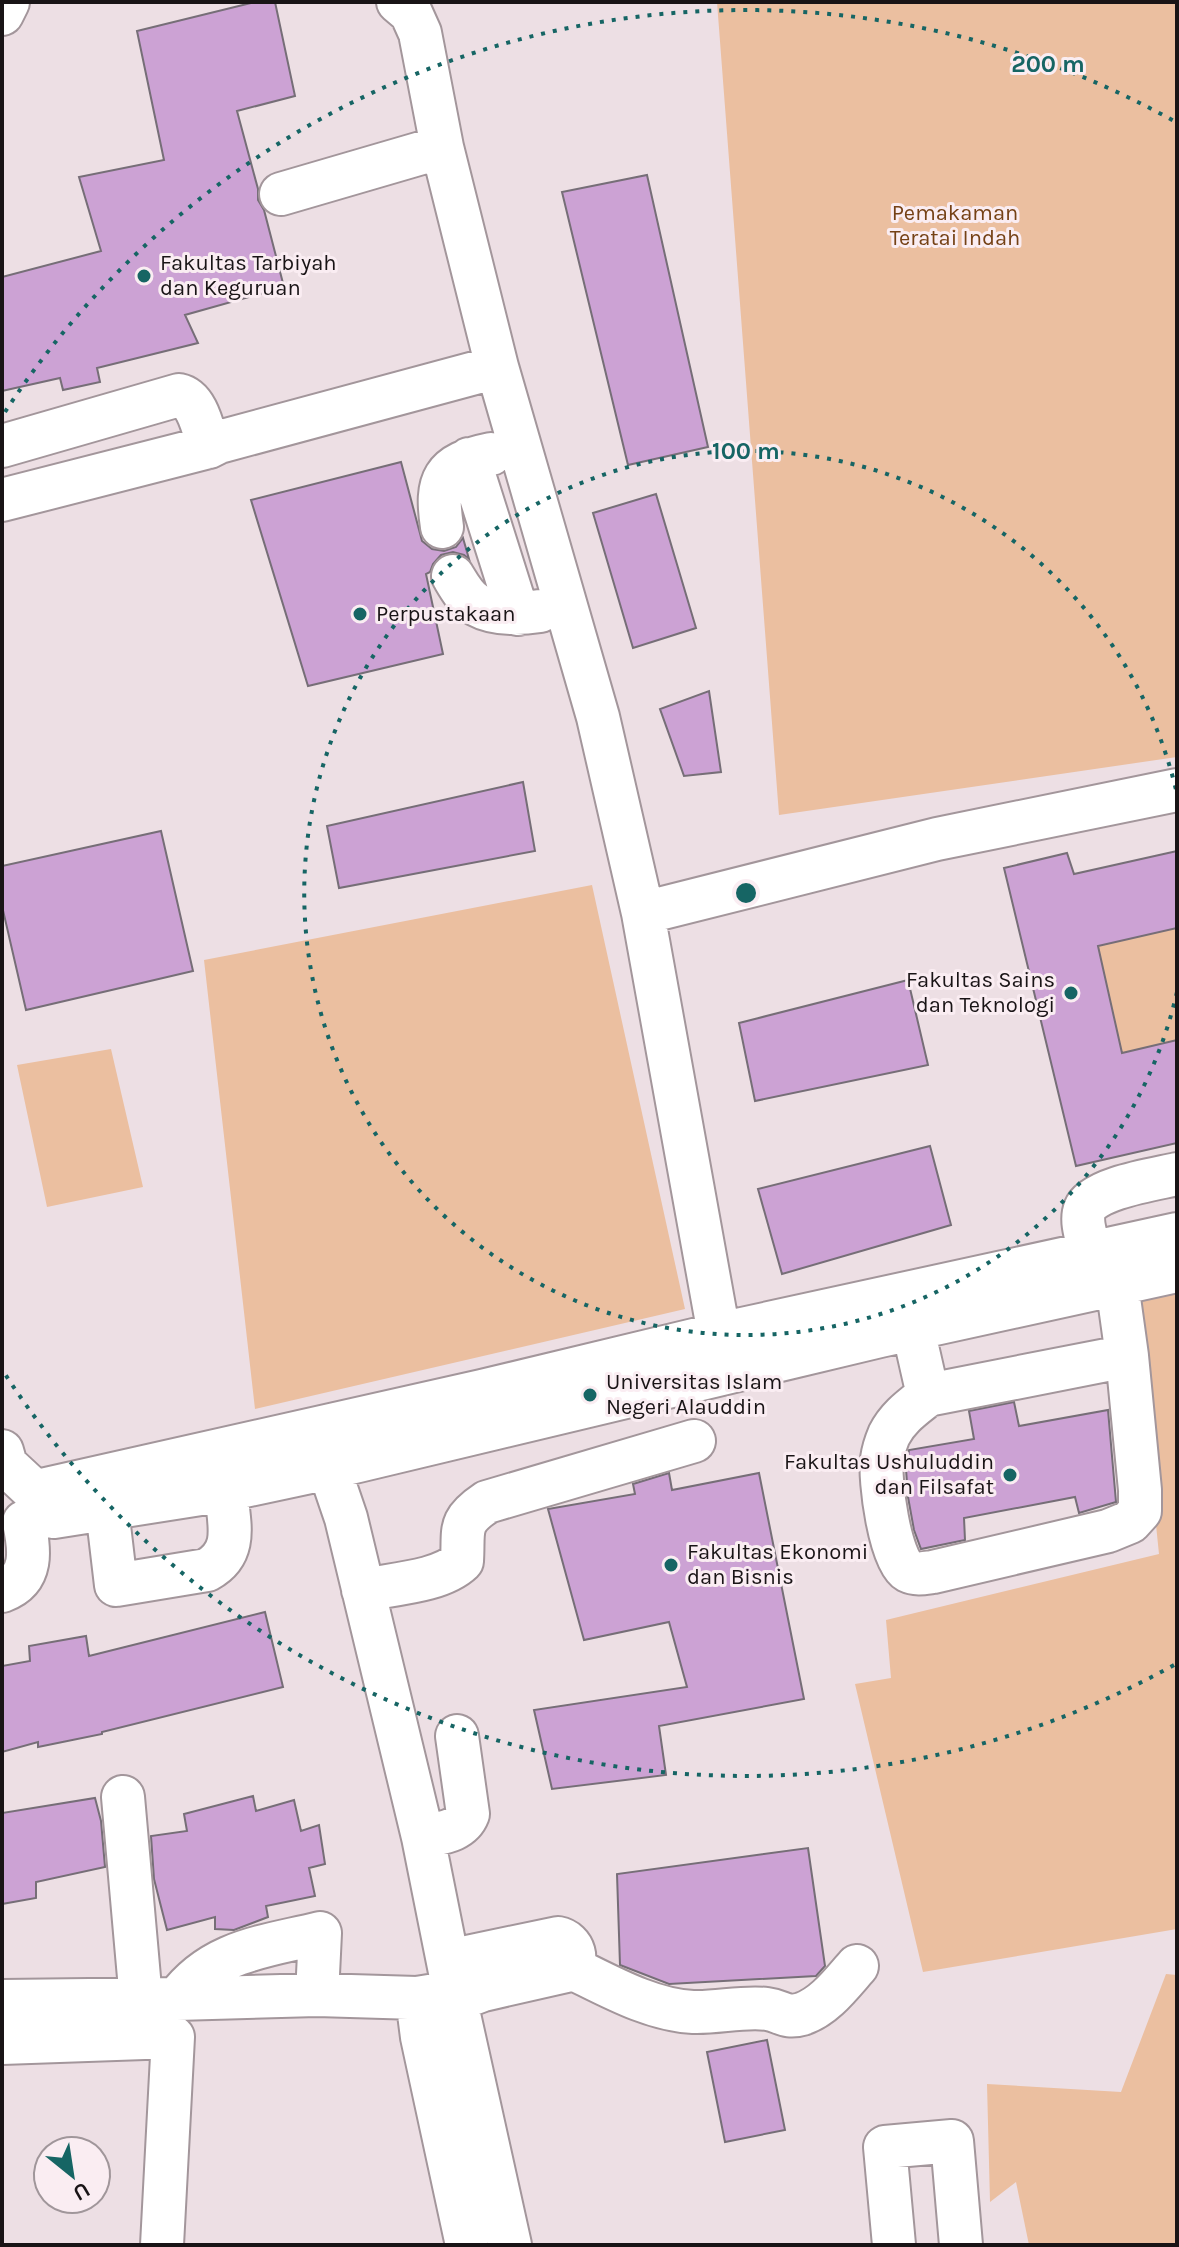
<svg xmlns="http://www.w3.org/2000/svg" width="1179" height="2247" font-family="Karla,sans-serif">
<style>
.green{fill:#ebbfa0}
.building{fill:#cca2d4;stroke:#766e77;stroke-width:2}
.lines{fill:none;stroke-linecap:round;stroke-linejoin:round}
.minor-casing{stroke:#a3969b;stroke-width:46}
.minor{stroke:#fff;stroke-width:42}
.ring{fill:none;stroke:#166564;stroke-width:4;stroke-dasharray:4 8}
.poi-dot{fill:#166564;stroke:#faedf2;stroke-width:3}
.labels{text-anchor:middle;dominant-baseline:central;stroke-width:6;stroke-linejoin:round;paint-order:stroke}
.park-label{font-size:22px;fill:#754115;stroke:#faedf2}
.poi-label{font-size:22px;fill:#191416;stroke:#faedf2;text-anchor:start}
.centre{fill:#166564;stroke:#faedf2;stroke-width:4}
.ring-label{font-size:24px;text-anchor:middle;font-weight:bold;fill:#166564;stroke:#faedf2;stroke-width:6;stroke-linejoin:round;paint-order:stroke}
</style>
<rect width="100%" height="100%" fill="#eddfe4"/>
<path class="green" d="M 717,2 L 1177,2 L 1177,757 L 779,815 Z
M 592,885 L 685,1309 L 255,1409 L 204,960 Z
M 1177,928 L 1177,1040 L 1151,1046 L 1126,1072 L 1098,946 Z
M 111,1049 L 143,1187 L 47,1207 L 17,1065 Z
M 1177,1283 L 1177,1929 L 923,1972 L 855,1684 L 891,1678 L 886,1620 L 1159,1554 L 1132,1291 Z
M 1166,1974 L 1177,1975 L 1177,2245 L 1029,2245 L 1016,2182 L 990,2202 L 987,2084 L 1121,2092 Z"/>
<path class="building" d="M 255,2 L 275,2 L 295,96 L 237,111 L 258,189 L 258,200 L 264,210 L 284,287 L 185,315 L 198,343 L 97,368 L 100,382 L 63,390 L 60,378 L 2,391 L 2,277 L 101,251 L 79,177 L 164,160 L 137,31 Z
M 647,175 L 708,447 L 628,465 L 562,192 Z
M 401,462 L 422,541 L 432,549 L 444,551 L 456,547 L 463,538 L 469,559 L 464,555 L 453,552 L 441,555 L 433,564 L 430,572 L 426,574 L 443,654 L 308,686 L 251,500 Z
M 656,494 L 696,628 L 633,648 L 593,513 Z
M 709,691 L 721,772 L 684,776 L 660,709 Z
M 523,782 L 535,851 L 339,888 L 327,826 Z
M 161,831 L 193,971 L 26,1010 L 2,906 L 2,866 Z
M 1177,851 L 1177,928 L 1098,946 L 1122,1053 L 1177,1040 L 1177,1143 L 1076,1166 L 1004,868 L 1067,853 L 1074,874 Z
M 908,980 L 928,1065 L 755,1101 L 739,1023 Z
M 930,1146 L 951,1225 L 782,1274 L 758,1189 Z
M 1014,1402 L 1019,1426 L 1108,1410 L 1116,1502 L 1079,1513 L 1075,1497 L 964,1518 L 965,1540 L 921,1549 L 914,1530 L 908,1497 L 906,1469 L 909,1450 L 974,1439 L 969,1411 Z
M 669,1473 L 672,1490 L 759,1473 L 804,1699 L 659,1726 L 666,1775 L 552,1789 L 534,1710 L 687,1687 L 669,1622 L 584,1640 L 548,1509 L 635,1494 L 633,1484 Z
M 265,1612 L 283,1687 L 102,1732 L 102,1734 L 38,1747 L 38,1742 L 2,1752 L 2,1666 L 30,1661 L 29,1646 L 86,1636 L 89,1656 Z
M 253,1796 L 256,1811 L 294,1800 L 301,1831 L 319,1825 L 325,1864 L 309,1868 L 315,1896 L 266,1906 L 268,1917 L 234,1930 L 215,1929 L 215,1917 L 167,1930 L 154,1879 L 151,1836 L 187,1831 L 184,1814 Z
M 95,1798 L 101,1821 L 105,1867 L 36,1882 L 36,1898 L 2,1904 L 2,1813 Z
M 808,1848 L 825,1966 L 816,1976 L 669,1984 L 620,1965 L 617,1874 Z
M 767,2040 L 785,2130 L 725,2142 L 707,2052 Z"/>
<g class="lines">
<g class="minor-casing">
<path id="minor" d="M 398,2 L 411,13 L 420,33 L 442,147 L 497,367 L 598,717 L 643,913 L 719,1334
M 2,14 L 8,2
M 281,194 L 442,147
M 2,446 L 179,395 C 198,399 203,430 209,447
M 469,459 L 518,614
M 2,500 L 209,447 L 219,442 L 497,367
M 442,527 C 435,480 442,464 491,454
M 453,576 C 459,586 466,599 477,605 C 495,615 520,614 540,611
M 643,913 L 937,839 L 1177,790
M 1090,1252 C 1087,1239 1080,1221 1085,1209 C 1093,1188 1156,1179 1177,1174
M 913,1329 L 928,1395 L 1127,1356 L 1117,1284
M 928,1395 C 913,1407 898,1417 889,1435 C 886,1442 883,1452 882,1459 C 879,1479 890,1561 908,1571 C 916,1575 925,1573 933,1572 L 1108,1531 L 1130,1522 L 1140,1511 L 1140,1490 L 1127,1356
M 2,1451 L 6,1465 L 34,1491
M 329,1468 L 346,1518 L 423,1837 L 454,1992 L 510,2245
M 42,1490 L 482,1391 L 719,1334 L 1177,1234
M 107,1509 L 116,1585 L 207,1570 C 240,1552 228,1521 226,1490
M 54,1517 L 226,1490 L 329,1468 L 880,1336 L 1177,1271
M 363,1590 C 392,1584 440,1582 462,1561 C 464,1529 457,1522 487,1502 L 694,1441
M 2,1591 C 34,1579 30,1550 24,1522
M 123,1797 L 141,2000
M 423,1837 C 440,1833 461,1832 468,1814 L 457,1736
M 448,1961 L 558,1938 C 574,1941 581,1962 566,1971 L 483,1990 L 456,2000
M 572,1968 C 609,1986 651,2010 693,2012 C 717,2013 743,2006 767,2009 C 782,2011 785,2019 802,2014 C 825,2006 841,1984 857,1966
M 417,1998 L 422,2037 L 467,2245
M 177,1999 C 213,1950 264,1947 320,1933 L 317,1995
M 2,2001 L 177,1999 L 317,1995 L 417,1998 L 454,1992
M 2,2043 L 173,2037 L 162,2245
M 894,2245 L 885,2147 L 952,2141 L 961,2245"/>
</g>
<use href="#minor" class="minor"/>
</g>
<g class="ring">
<path d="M1177 992A442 442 0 1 1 1177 794"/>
<path d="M1174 1665A883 883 0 0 1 5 1374M5 412A883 883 0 0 1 1174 121"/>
</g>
<g class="poi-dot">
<circle cx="144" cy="276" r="8"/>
<circle cx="360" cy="614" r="8"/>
<circle cx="1071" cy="993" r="8"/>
<circle cx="590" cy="1395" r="8"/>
<circle cx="1010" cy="1475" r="8"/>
<circle cx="671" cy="1565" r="8"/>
</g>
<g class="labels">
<g class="park-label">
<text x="955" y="213">Pemakaman<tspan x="955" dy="25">Teratai Indah</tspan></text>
</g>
<g class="poi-label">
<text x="160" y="263">Fakultas Tarbiyah<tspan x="160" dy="25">dan Keguruan</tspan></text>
<text x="376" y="614">Perpustakaan</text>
<text x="1055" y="980" text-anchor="end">Fakultas Sains<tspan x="1055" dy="25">dan Teknologi</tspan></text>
<text x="606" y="1382">Universitas Islam<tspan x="606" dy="25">Negeri Alauddin</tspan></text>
<text x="994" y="1462" text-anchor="end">Fakultas Ushuluddin<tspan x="994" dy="25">dan Filsafat</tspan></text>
<text x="687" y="1552">Fakultas Ekonomi<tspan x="687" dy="25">dan Bisnis</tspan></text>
</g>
</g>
<circle cx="746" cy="893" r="12" class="centre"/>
<g class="ring-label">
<text x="1048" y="72">200 m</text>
<text x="746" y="459">100 m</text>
</g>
<rect width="1179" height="2247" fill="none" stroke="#191416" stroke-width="8"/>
<g transform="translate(72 2175) rotate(150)"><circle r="38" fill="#faedf2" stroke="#a0969a" stroke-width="2"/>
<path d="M0-6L14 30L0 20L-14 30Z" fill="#166564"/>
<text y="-12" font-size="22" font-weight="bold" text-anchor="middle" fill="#191416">U</text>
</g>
</svg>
